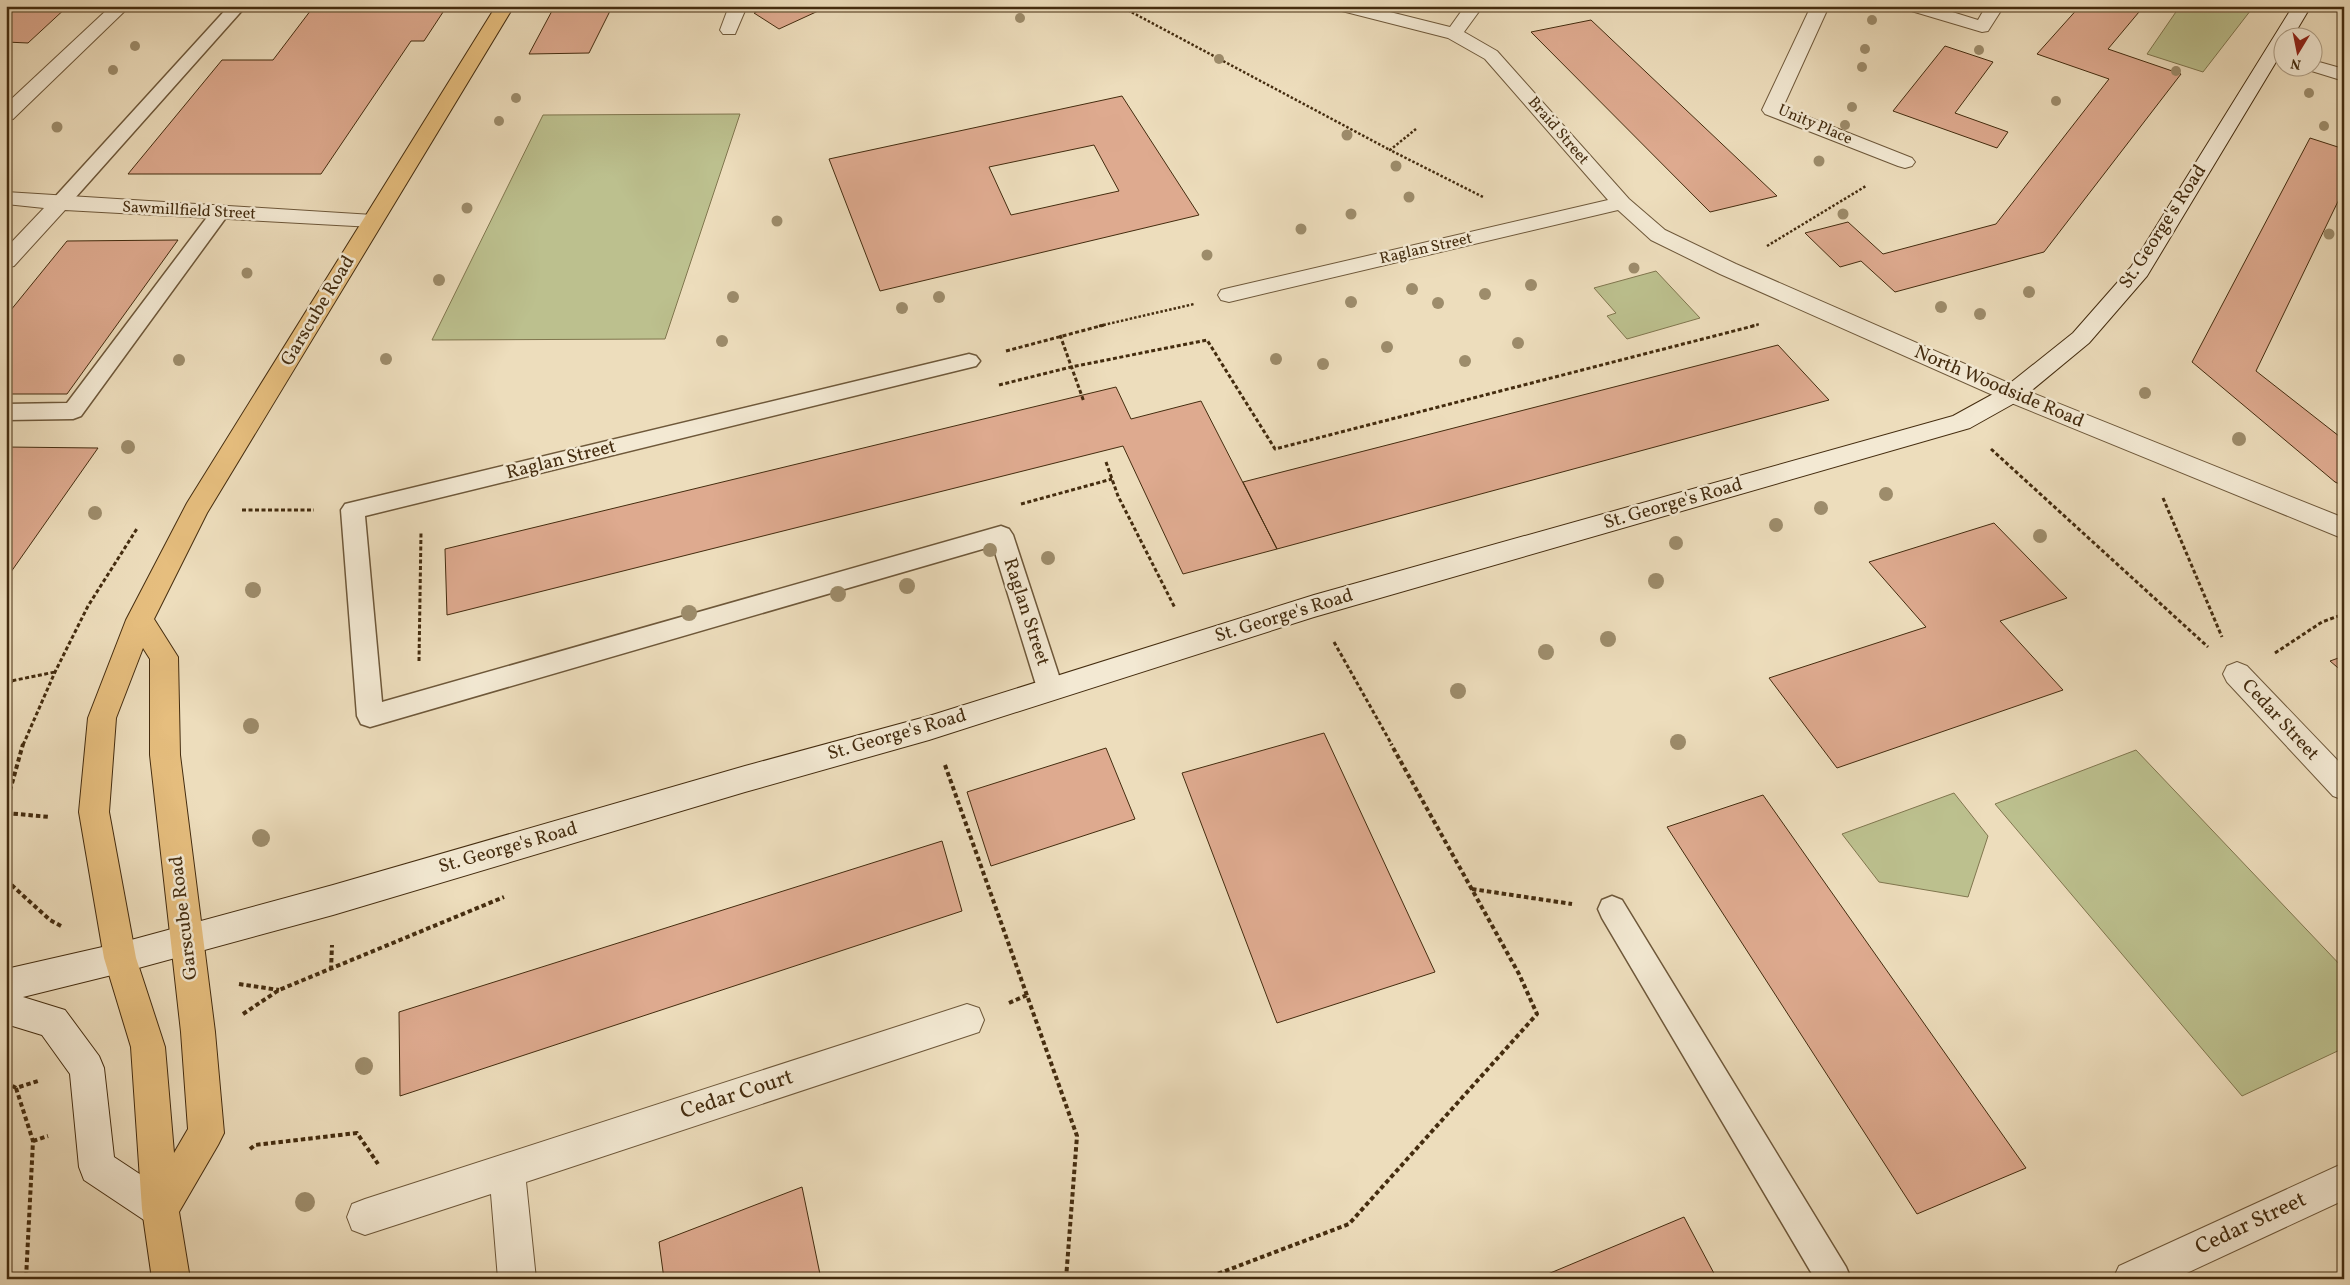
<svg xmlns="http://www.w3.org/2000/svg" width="2350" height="1285" font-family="Vollkorn,serif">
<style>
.green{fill:#bcc08e;stroke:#80764e}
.building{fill:#deaa8f;stroke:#442c0f;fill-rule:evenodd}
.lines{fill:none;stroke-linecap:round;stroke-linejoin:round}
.lane-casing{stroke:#6e583a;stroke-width:3}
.street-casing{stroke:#6e583a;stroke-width:2}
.secondary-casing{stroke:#442c0f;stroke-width:2}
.primary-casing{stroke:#442c0f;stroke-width:2}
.path-far2{stroke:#442c0f;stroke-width:2.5;stroke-dasharray:2.5 2;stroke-linecap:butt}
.path-far1{stroke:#442c0f;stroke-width:3;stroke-dasharray:4 2.5;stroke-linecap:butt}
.path{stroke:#442c0f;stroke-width:4;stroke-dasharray:4.5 3;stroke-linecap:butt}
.lane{fill:#f3e9d3;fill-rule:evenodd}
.street{fill:#f3e9d3;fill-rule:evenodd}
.secondary{fill:#f3e9d3;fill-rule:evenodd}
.primary{fill:#e6be7e;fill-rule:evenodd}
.tree{fill:#9d8c6b}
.labels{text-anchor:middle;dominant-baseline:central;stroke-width:5;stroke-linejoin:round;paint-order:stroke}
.far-street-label{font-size:16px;fill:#442c0f;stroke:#f3e9d3}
.street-label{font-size:19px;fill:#442c0f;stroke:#f3e9d3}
.near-street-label{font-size:22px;fill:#442c0f;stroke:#f3e9d3}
</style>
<rect width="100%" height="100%" fill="#edddbc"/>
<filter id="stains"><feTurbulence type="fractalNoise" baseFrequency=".004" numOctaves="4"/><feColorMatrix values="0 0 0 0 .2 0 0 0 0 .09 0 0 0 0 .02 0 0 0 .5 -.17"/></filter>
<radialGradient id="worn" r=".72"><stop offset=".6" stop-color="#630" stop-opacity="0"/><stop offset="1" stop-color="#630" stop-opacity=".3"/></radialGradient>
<path class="green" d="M 2180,6 L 2254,6 L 2203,72 L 2147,54 Z
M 740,114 L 665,339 L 432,340 L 543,115 Z
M 1656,271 L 1700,318 L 1627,339 L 1607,316 L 1616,313 L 1594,288 Z
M 2136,750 L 2344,969 L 2344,1048 L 2242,1096 L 1995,804 Z
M 1954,793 L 1988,836 L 1968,897 L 1879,882 L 1842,834 Z"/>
<path class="building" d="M 6,6 L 68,6 L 28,43 L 6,42 Z
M 314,6 L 447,6 L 424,41 L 411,41 L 321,174 L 128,174 L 222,60 L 273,60 Z
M 769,6 L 829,6 L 779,29 L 754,13 Z
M 2080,6 L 2144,6 L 2108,49 L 2181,74 L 2044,252 L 1895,292 L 1861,261 L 1840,267 L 1805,233 L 1848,222 L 1883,254 L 1996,224 L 2109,79 L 2037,54 Z
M 553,9 L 611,9 L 589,53 L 529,54 Z
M 1591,20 L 1777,196 L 1710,212 L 1531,32 Z
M 1945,46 L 1993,62 L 1955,113 L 2008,132 L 1997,148 L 1893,111 Z
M 1122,96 L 1199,215 L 880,291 L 829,159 ZM 1094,145 L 1119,191 L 1011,215 L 989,167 Z
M 2310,138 L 2344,149 L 2344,189 L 2256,371 L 2344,440 L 2344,486 L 2335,482 L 2192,362 Z
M 178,240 L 67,394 L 6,394 L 6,316 L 67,241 Z
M 1778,345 L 1829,400 L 1277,549 L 1243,482 Z
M 1116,387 L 1131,419 L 1201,401 L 1277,549 L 1183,574 L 1123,446 L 447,615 L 445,549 Z
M 6,447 L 98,448 L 6,579 Z
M 1994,523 L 2067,598 L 2000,621 L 2063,690 L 1837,768 L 1769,678 L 1926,627 L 1869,562 Z
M 2344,656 L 2344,673 L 2330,661 Z
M 1324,733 L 1435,972 L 1277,1023 L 1182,773 Z
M 1106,748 L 1135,819 L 991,866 L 967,792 Z
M 1763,795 L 2026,1168 L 1917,1214 L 1667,827 Z
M 942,841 L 962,911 L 400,1096 L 399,1012 Z
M 802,1187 L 821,1279 L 664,1279 L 659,1242 Z
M 1684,1217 L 1717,1279 L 1536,1279 Z"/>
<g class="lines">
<g class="lane-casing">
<path id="lane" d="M 229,6 L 246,6 L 67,207 L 60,209 L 53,207 L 51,203 L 53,199 Z
M 221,206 L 228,208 L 230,212 L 81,416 L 73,419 L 6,420 L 6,404 L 67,403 L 214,208 Z
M 969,354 L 976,356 L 980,361 L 976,366 L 365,516 L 382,702 L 1001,526 L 1009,529 L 1013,535 L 1063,688 L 1059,696 L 1050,699 L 1041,696 L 1037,688 L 993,546 L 370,727 L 361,724 L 357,716 L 341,510 L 345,504 Z
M 1612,896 L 1622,900 L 1846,1267 L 1851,1279 L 1815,1279 L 1602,918 L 1598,909 L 1602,900 Z"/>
</g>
<g class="street-casing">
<path id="street" d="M 111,6 L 130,6 L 13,119 L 6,121 L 6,104 Z
M 729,6 L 747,6 L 735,34 L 723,34 L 720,30 Z
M 1335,6 L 1366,6 L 1450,27 L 1465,6 L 1483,6 L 1464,32 L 1497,51 L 1629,199 L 1665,230 L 1736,264 L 2020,388 L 2344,518 L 2344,539 L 2004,400 L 1720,274 L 1651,240 L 1618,210 L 1229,302 L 1221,300 L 1218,295 L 1221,290 L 1229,288 L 1608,200 L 1485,59 L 1448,38 L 1338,10 Z
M 1811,6 L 1829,6 L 1783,107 L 1912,158 L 1915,162 L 1912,166 L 1905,168 L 1898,166 L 1765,114 L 1762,110 Z
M 1905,6 L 1933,6 L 1978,20 L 1986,6 L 2004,6 L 1988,31 L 1982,32 L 1908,10 Z
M 2312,60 L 2344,69 L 2344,81 L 2305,69 L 2304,68 L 2312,68 Z
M 6,192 L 373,215 L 380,216 L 383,221 L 380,226 L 373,227 L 65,210 L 14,266 L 6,268 L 6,248 L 44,208 L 6,204 Z
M 2237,662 L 2247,666 L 2344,767 L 2344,800 L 2333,796 L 2227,682 L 2223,674 L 2227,666 Z
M 967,1004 L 979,1008 L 984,1020 L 979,1032 L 967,1036 L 526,1182 L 536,1279 L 498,1279 L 491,1194 L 365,1235 L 352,1230 L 347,1217 L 352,1204 L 365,1199 Z
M 2344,1163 L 2344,1200 L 2174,1279 L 2113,1279 L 2119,1266 Z"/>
</g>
<g class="secondary-casing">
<path id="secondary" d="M 2293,6 L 2311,6 L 2292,38 L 2282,38 L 2282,52 L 2147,276 L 2089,343 L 2020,400 L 1970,428 L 1314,617 L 929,740 L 745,792 L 333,915 L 120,973 L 23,997 L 65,1010 L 99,1056 L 104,1068 L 114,1157 L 173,1196 L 178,1209 L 173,1222 L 160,1227 L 147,1222 L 84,1180 L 79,1167 L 70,1074 L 42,1035 L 6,1024 L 6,969 L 120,943 L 333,885 L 745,766 L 929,716 L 1314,595 L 1953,416 L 2004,388 L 2073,333 L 2131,267 Z"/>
</g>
<g class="primary-casing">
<path id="primary" d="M 496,6 L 514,6 L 207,513 L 154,619 L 178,657 L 180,755 L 215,1032 L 224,1133 L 218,1145 L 179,1212 L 190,1279 L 152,1279 L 142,1209 L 131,1047 L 104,958 L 79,812 L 88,718 L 126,620 L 187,503 ZM 143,648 L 150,659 L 150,755 L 181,1032 L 188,1129 L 174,1153 L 165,1047 L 136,958 L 109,812 L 116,718 Z"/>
</g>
<path class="path-far2" d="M 1120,6 L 1390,150
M 1416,129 L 1390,150 L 1483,197
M 1767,246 L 1866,186
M 1099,326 L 1194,304
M 1752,326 L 1760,324"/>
<path class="path-far1" d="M 1060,335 L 1084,402
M 1006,351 L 1104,325
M 999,385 L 1071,367 L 1207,340 L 1275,449 L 1757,325
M 1991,449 L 2208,647
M 1106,462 L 1118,496 L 1175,608
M 2163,498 L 2222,637
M 1021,504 L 1112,479
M 242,510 L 314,510
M 1334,642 L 1392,745
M 2275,653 L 2322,622 L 2344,614
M 419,661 L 421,532
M 6,682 L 55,672
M 6,690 L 12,681
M 23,745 L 55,672 L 88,606 L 138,527"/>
<path class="path" d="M 945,765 L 1077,1136 L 1066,1279
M 6,805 L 23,744
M 6,813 L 50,817
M 6,880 L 50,920 L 61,926
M 1472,889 L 1572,904
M 331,970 L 332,945
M 239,984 L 279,990
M 1009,1003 L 1027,995
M 243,1014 L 279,990 L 504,897
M 6,1082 L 16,1088 L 38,1081
M 16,1088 L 33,1141 L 26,1279
M 33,1141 L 48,1136
M 250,1149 L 255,1145 L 357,1133 L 378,1164
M 1204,1279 L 1349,1224 L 1537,1014 L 1519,974 L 1391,744"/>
<use href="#lane" class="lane"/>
<use href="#street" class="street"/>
<use href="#secondary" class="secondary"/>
<use href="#primary" class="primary"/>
</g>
<g class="tree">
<circle cx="1020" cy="18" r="5"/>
<circle cx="1872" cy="20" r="5"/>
<circle cx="135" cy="46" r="5"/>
<circle cx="1865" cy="49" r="5"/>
<circle cx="1979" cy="50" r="5"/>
<circle cx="1219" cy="59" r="5"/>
<circle cx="1862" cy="67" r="5"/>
<circle cx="113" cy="70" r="5"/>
<circle cx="2176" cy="71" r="5"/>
<circle cx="2309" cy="93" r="5"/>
<circle cx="516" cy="98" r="5"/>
<circle cx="2056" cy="101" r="5"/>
<circle cx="1852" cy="107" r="5"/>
<circle cx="499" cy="121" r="5"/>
<circle cx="1845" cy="125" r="5"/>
<circle cx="2324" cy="126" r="5"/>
<circle cx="57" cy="127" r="5.5"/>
<circle cx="1347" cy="135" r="5.5"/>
<circle cx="1819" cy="161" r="5.5"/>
<circle cx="1396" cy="166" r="5.5"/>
<circle cx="1409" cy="197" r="5.5"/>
<circle cx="467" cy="208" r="5.5"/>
<circle cx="1351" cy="214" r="5.5"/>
<circle cx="1843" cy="214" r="5.5"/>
<circle cx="777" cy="221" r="5.5"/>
<circle cx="1301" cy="229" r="5.5"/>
<circle cx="2329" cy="234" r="5.5"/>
<circle cx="1207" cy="255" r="5.5"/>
<circle cx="1634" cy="268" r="5.5"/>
<circle cx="247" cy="273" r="5.5"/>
<circle cx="439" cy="280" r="6"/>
<circle cx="1531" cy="285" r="6"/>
<circle cx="1412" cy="289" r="6"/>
<circle cx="2029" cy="292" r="6"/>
<circle cx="1485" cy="294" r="6"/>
<circle cx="733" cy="297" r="6"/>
<circle cx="939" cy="297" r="6"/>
<circle cx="1351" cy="302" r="6"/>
<circle cx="1438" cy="303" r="6"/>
<circle cx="1941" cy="307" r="6"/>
<circle cx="902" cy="308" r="6"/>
<circle cx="1980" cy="314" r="6"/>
<circle cx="722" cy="341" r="6"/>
<circle cx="1518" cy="343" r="6"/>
<circle cx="1387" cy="347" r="6"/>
<circle cx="386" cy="359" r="6"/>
<circle cx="1276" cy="359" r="6"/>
<circle cx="179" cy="360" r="6"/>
<circle cx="1465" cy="361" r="6"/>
<circle cx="1323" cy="364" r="6"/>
<circle cx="2145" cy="393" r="6"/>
<circle cx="2239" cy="439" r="7"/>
<circle cx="128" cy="447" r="7"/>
<circle cx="1886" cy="494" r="7"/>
<circle cx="1821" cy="508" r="7"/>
<circle cx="95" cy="513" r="7"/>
<circle cx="1776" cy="525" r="7"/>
<circle cx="2040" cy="536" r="7"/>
<circle cx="1676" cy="543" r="7"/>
<circle cx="990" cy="550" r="7"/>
<circle cx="1048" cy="558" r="7"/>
<circle cx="1656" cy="581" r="8"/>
<circle cx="907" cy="586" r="8"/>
<circle cx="253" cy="590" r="8"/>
<circle cx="838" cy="594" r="8"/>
<circle cx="689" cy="613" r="8"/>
<circle cx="1608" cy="639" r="8"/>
<circle cx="1546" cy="652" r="8"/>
<circle cx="1458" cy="691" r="8"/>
<circle cx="251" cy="726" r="8"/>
<circle cx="1678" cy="742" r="8"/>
<circle cx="261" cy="838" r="9"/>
<circle cx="364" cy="1066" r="9"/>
<circle cx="305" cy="1202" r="10"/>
</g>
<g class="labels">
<g class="far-street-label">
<text transform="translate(1815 125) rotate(23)">Unity Place</text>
<text transform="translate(1558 131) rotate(49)">Braid Street</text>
<text transform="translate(189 211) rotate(3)">Sawmillfield Street</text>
<text transform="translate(1426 249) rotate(-13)">Raglan Street</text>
</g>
<g class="street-label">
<text transform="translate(2163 227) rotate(-57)">St. George's Road</text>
<text transform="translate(318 311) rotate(-59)">Garscube Road</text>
<text transform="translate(1999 387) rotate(23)">North Woodside Road</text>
<text transform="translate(561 460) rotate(-14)">Raglan Street</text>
<text transform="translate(1673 504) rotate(-16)">St. George's Road</text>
<text transform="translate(1026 612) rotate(72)">Raglan Street</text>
<text transform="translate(1284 616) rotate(-17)">St. George's Road</text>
<text transform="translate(2280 720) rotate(47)">Cedar Street</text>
<text transform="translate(897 735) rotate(-16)">St. George's Road</text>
<text transform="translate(508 848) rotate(-16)">St. George's Road</text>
<text transform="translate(184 918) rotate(-97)">Garscube Road</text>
</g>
<g class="near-street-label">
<text transform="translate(737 1095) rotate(-18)">Cedar Court</text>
<text transform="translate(2251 1224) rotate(-25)">Cedar Street</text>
</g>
</g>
<rect width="2350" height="1285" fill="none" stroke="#edddbc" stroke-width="25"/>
<rect x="8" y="8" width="2335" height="1270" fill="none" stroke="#442c0f" stroke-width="2.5"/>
<rect x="12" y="12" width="2325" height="1260" fill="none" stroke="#442c0f"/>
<g transform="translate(2298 52) rotate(190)"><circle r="24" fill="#f3e9d3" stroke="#ad9d85"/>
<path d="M0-4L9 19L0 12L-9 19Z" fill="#8f2418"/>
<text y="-8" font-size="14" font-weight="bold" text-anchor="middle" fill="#442c0f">N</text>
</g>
<rect width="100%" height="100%" filter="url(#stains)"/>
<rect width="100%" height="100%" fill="url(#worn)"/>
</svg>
